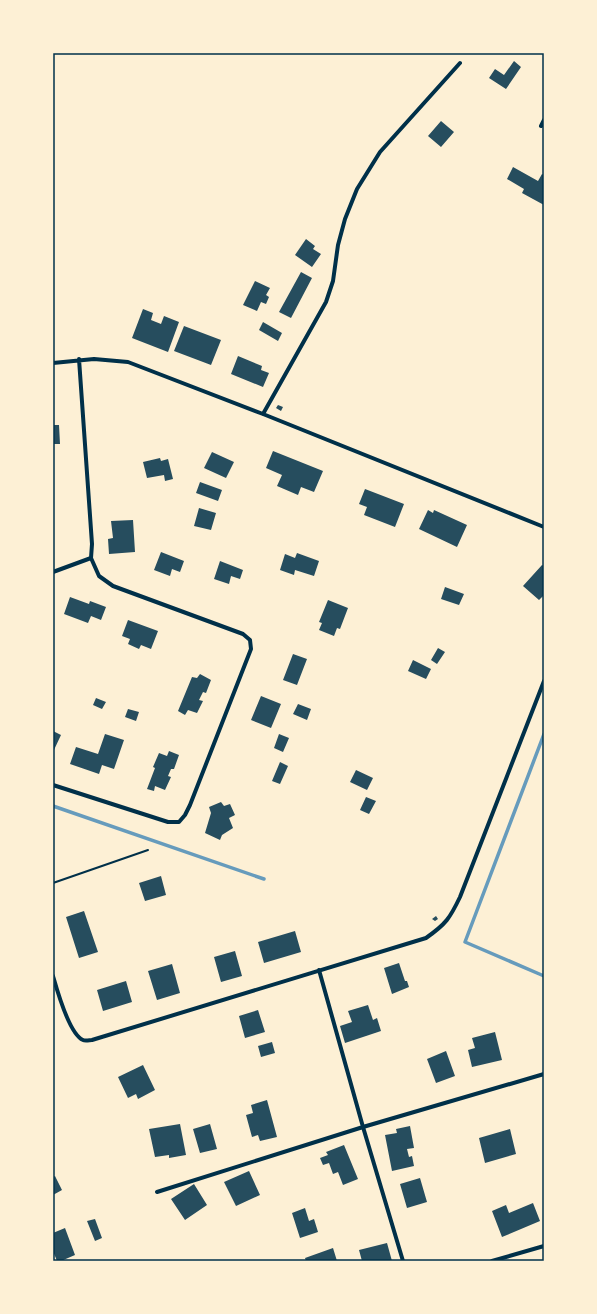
<svg xmlns="http://www.w3.org/2000/svg" width="597" height="1314" font-family="Mulish,sans-serif">
<style>
.lines{fill:none;stroke-linecap:round;stroke-linejoin:round}
.stream{stroke:#669bbc;stroke-width:3.5}
.building{fill:#264d5e}
.path{stroke:#003049;stroke-width:2}
.minor{stroke:#003049;stroke-width:4}
.neatline{fill:none;stroke:#003049;stroke-width:1.5}
</style>
<rect width="100%" height="100%" fill="#fdf0d5"/>
<g class="lines">
<path class="stream" d="M 544,734 L 465,942 L 544,976
M 53,806 L 264,879"/>
</g>
<path class="building" d="M 514,61 L 521,67 L 506,89 L 489,78 L 495,69 L 504,75 Z
M 441,121 L 454,132 L 441,147 L 428,136 Z
M 513,167 L 538,181 L 542,174 L 544,175 L 544,205 L 522,193 L 524,189 L 507,179 Z
M 306,239 L 315,246 L 313,249 L 321,254 L 312,267 L 295,255 Z
M 301,272 L 312,278 L 291,318 L 279,312 Z
M 255,281 L 270,288 L 266,295 L 269,297 L 266,304 L 261,302 L 257,311 L 243,305 Z
M 143,309 L 153,313 L 151,320 L 161,324 L 164,316 L 179,322 L 168,352 L 132,338 Z
M 263,322 L 282,333 L 278,341 L 259,330 Z
M 184,326 L 221,340 L 211,365 L 174,351 Z
M 238,356 L 262,366 L 261,370 L 269,373 L 263,387 L 231,374 Z
M 278,405 L 283,407 L 281,411 L 276,408 Z
M 53,425 L 59,425 L 60,444 L 53,444 Z
M 273,451 L 323,471 L 314,492 L 301,487 L 298,495 L 277,486 L 282,475 L 266,468 Z
M 212,452 L 234,462 L 226,478 L 204,468 Z
M 160,458 L 161,461 L 168,459 L 173,479 L 165,481 L 164,475 L 147,478 L 143,462 Z
M 200,482 L 222,490 L 218,501 L 196,493 Z
M 365,489 L 404,504 L 395,527 L 364,515 L 367,507 L 359,504 Z
M 199,508 L 216,513 L 211,530 L 194,526 Z
M 428,510 L 433,513 L 434,510 L 467,525 L 457,547 L 419,529 Z
M 133,520 L 135,552 L 109,554 L 108,539 L 113,538 L 111,521 Z
M 161,552 L 184,561 L 180,572 L 172,569 L 170,576 L 154,570 Z
M 297,553 L 319,561 L 314,576 L 295,570 L 294,575 L 280,570 L 285,554 L 295,558 Z
M 220,561 L 243,570 L 240,579 L 231,576 L 229,584 L 214,579 Z
M 542,565 L 544,566 L 544,595 L 539,600 L 523,586 Z
M 445,587 L 464,594 L 459,605 L 441,599 Z
M 70,597 L 89,604 L 90,601 L 106,607 L 101,620 L 91,616 L 88,623 L 64,614 Z
M 328,600 L 348,608 L 340,629 L 337,628 L 334,636 L 319,630 L 322,623 L 319,622 Z
M 128,620 L 158,631 L 151,649 L 141,645 L 139,649 L 128,644 L 130,639 L 122,636 Z
M 438,648 L 445,652 L 437,664 L 431,660 Z
M 293,654 L 307,659 L 297,685 L 283,680 Z
M 413,660 L 431,669 L 426,679 L 408,671 Z
M 200,674 L 211,680 L 206,693 L 203,692 L 199,700 L 203,701 L 197,713 L 188,710 L 185,715 L 178,711 L 192,677 L 197,678 Z
M 261,696 L 281,704 L 271,728 L 251,720 Z
M 96,698 L 106,702 L 102,709 L 93,705 Z
M 298,704 L 311,709 L 307,720 L 293,714 Z
M 128,709 L 139,712 L 136,721 L 125,717 Z
M 53,731 L 61,735 L 53,752 Z
M 105,734 L 124,740 L 114,769 L 102,765 L 99,774 L 70,764 L 76,747 L 98,754 Z
M 279,734 L 289,738 L 283,752 L 274,748 Z
M 169,751 L 179,755 L 174,769 L 171,769 L 168,776 L 171,777 L 165,790 L 155,786 L 154,791 L 147,789 L 155,768 L 153,767 L 159,753 L 167,756 Z
M 280,762 L 288,766 L 280,784 L 272,781 Z
M 356,770 L 373,778 L 367,790 L 350,782 Z
M 366,797 L 376,801 L 369,814 L 360,810 Z
M 221,802 L 224,806 L 230,804 L 235,815 L 229,818 L 233,828 L 222,835 L 220,840 L 205,833 L 211,813 L 209,807 Z
M 161,876 L 166,895 L 145,901 L 139,883 Z
M 84,911 L 98,952 L 79,958 L 66,917 Z
M 436,916 L 438,919 L 435,921 L 432,919 Z
M 295,931 L 301,952 L 264,963 L 258,942 Z
M 235,951 L 242,976 L 221,982 L 214,957 Z
M 399,963 L 405,981 L 407,981 L 409,987 L 392,994 L 384,968 Z
M 172,964 L 180,993 L 157,1000 L 148,971 Z
M 126,981 L 132,1002 L 103,1011 L 97,990 Z
M 368,1005 L 373,1020 L 377,1018 L 381,1031 L 345,1043 L 340,1026 L 352,1022 L 348,1011 Z
M 258,1010 L 265,1032 L 245,1038 L 239,1016 Z
M 495,1032 L 502,1060 L 472,1067 L 468,1050 L 475,1048 L 472,1038 Z
M 272,1042 L 275,1053 L 261,1057 L 258,1046 Z
M 446,1051 L 455,1076 L 436,1083 L 427,1059 Z
M 143,1065 L 155,1090 L 138,1099 L 136,1094 L 128,1098 L 118,1077 Z
M 267,1100 L 277,1137 L 260,1141 L 258,1135 L 252,1137 L 246,1115 L 253,1113 L 251,1105 Z
M 180,1124 L 186,1155 L 169,1158 L 169,1155 L 155,1157 L 149,1129 Z
M 210,1124 L 217,1149 L 200,1153 L 193,1129 Z
M 410,1126 L 414,1148 L 407,1149 L 409,1157 L 412,1156 L 414,1166 L 392,1171 L 385,1135 L 397,1133 L 396,1129 Z
M 510,1129 L 516,1154 L 485,1163 L 479,1138 Z
M 344,1145 L 358,1179 L 343,1185 L 338,1172 L 333,1174 L 329,1163 L 323,1165 L 320,1158 L 328,1155 L 326,1152 Z
M 249,1171 L 260,1195 L 236,1206 L 224,1182 Z
M 55,1176 L 62,1190 L 53,1195 L 53,1177 Z
M 420,1178 L 427,1202 L 407,1208 L 400,1184 Z
M 194,1184 L 207,1205 L 185,1220 L 171,1199 Z
M 533,1203 L 540,1221 L 502,1237 L 492,1211 L 506,1205 L 509,1213 Z
M 305,1208 L 309,1221 L 314,1219 L 318,1232 L 300,1238 L 292,1213 Z
M 95,1219 L 102,1238 L 95,1241 L 87,1221 Z
M 65,1228 L 75,1255 L 61,1261 L 57,1261 L 53,1251 L 53,1233 Z
M 387,1243 L 392,1261 L 362,1261 L 359,1250 Z
M 333,1248 L 337,1261 L 306,1261 L 305,1258 Z"/>
<g class="lines">
<path class="path" d="M 53,883 L 148,850"/>
<path class="minor" d="M 541,126 L 544,120
M 53,363 L 94,359 L 128,362 L 263,414 L 544,527
M 263,414 L 326,302 L 333,281 L 338,245 L 345,219 L 357,189 L 380,152 L 460,63
M 53,572 L 91,558
M 53,785 L 168,822 L 179,822 L 185,815 L 190,805 L 251,649 L 250,640 L 243,634 L 113,586 L 99,576 L 91,558 L 92,544 L 79,359
M 319,970 L 363,1127 L 403,1261
M 53,976 C 57,990 69,1034 83,1040 C 85,1041 90,1040 92,1040 L 426,938 C 446,924 450,918 460,897 L 544,681
M 157,1192 L 363,1127 L 544,1074
M 492,1261 L 544,1246"/>
</g>
<rect width="597" height="1314" fill="none" stroke="#fdf0d5" stroke-width="108"/>
<rect x="54" y="54" width="489" height="1206" class="neatline"/>
</svg>
